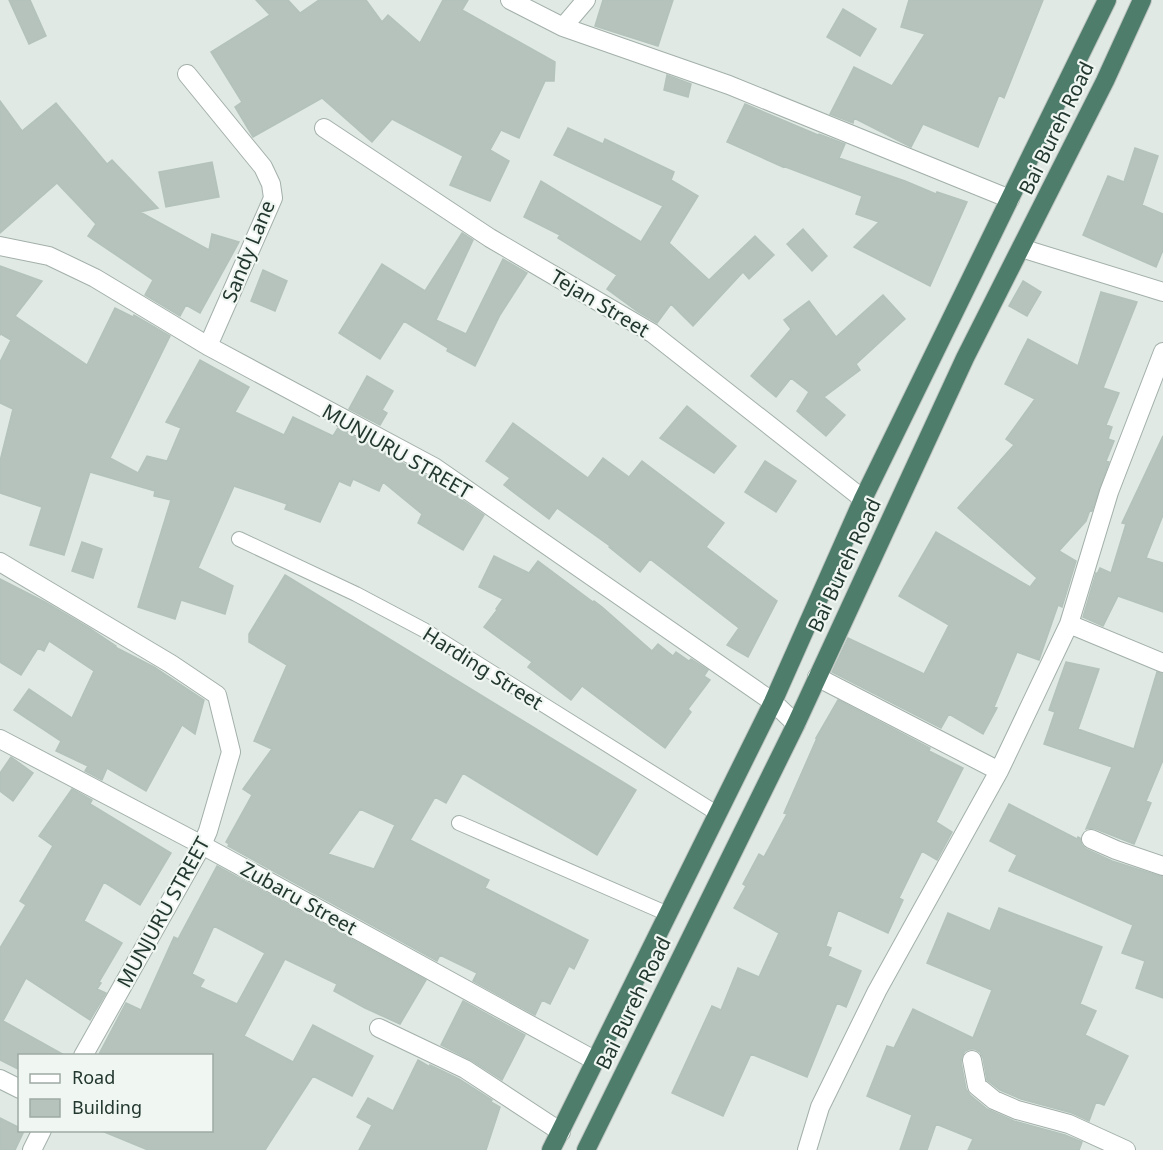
<svg xmlns="http://www.w3.org/2000/svg" width="1163" height="1150" font-family="'Noto Sans',sans-serif">
<style>
.building{fill:#b5c3bc;stroke:#b3c2ba;stroke-width:1.5;fill-rule:evenodd}
.lines{fill:none;stroke-linecap:round;stroke-linejoin:round}
.service-casing{stroke:#a3b0aa;stroke-width:16}
.minor-casing{stroke:#a3b0aa;stroke-width:20}
.trunk-casing{stroke:#bdc3c1;stroke-width:20}
.service{stroke:#fff;stroke-width:14}
.minor{stroke:#fff;stroke-width:18}
.trunk{stroke:#4e7d6c;stroke-width:18}
.labels{text-anchor:middle;dominant-baseline:central;stroke-width:4.5;stroke-linejoin:round;paint-order:stroke}
.street-label{font-size:20px;fill:#22372f;stroke:#f0f6f2}
</style>
<rect width="100%" height="100%" fill="#e0e9e4"/>
<path class="building" d="M 9,0 L 30,0 L 46,36 L 29,44 Z
M 256,0 L 288,0 L 300,13 L 319,0 L 366,0 L 382,22 L 388,15 L 420,43 L 443,0 L 468,0 L 462,10 L 555,62 L 554,81 L 545,81 L 519,138 L 501,130 L 490,150 L 509,161 L 490,201 L 450,185 L 463,156 L 392,119 L 372,142 L 322,98 L 253,137 L 235,107 L 242,102 L 211,52 L 270,15 Z
M 603,0 L 673,0 L 658,46 L 595,26 Z
M 909,0 L 1043,0 L 1004,98 L 999,95 L 978,147 L 923,124 L 911,147 L 854,118 L 853,123 L 830,114 L 854,67 L 892,86 L 925,34 L 901,27 Z
M 843,9 L 876,29 L 860,56 L 827,37 Z
M 667,75 L 691,84 L 688,97 L 664,90 Z
M 0,101 L 22,131 L 56,103 L 107,164 L 112,160 L 158,208 L 140,212 L 209,250 L 212,234 L 239,242 L 200,313 L 186,305 L 180,316 L 145,295 L 153,280 L 88,236 L 96,224 L 57,183 L 0,233 Z
M 745,104 L 818,135 L 819,134 L 845,144 L 839,158 L 905,181 L 936,194 L 937,192 L 967,202 L 930,286 L 854,247 L 879,222 L 856,214 L 862,196 L 783,166 L 783,167 L 727,142 Z
M 568,128 L 603,144 L 605,139 L 674,172 L 671,180 L 698,196 L 669,243 L 709,280 L 755,236 L 774,255 L 749,279 L 743,272 L 693,326 L 671,304 L 657,323 L 637,311 L 607,289 L 617,275 L 558,238 L 560,235 L 524,217 L 541,181 L 641,242 L 663,206 L 554,155 Z
M 1135,148 L 1158,156 L 1142,205 L 1163,214 L 1163,250 L 1156,267 L 1083,235 L 1108,176 L 1124,182 Z
M 212,162 L 219,197 L 166,207 L 159,172 Z
M 803,229 L 827,256 L 812,271 L 787,244 Z
M 462,233 L 473,240 L 436,320 L 466,334 L 503,259 L 527,273 L 500,315 L 475,366 L 447,351 L 448,348 L 404,321 L 380,359 L 339,333 L 382,264 L 425,291 Z
M 0,266 L 42,281 L 15,316 L 87,365 L 115,308 L 133,317 L 134,315 L 170,336 L 110,458 L 138,473 L 147,456 L 167,461 L 181,428 L 166,422 L 200,360 L 249,387 L 235,412 L 284,435 L 293,417 L 333,436 L 338,428 L 428,477 L 484,515 L 463,550 L 418,523 L 422,514 L 383,482 L 379,491 L 353,479 L 350,486 L 339,481 L 320,522 L 285,509 L 287,504 L 234,486 L 198,568 L 233,586 L 225,614 L 181,600 L 175,619 L 138,607 L 171,500 L 154,496 L 155,491 L 90,472 L 64,555 L 30,545 L 42,507 L 0,493 L 0,461 L 13,409 L 0,403 L 0,362 L 11,340 L 1,334 L 0,335 Z
M 263,270 L 287,281 L 275,311 L 251,301 Z
M 1023,281 L 1041,292 L 1027,316 L 1009,306 Z
M 1101,292 L 1137,302 L 1103,388 L 1119,393 L 1106,425 L 1112,427 L 1108,439 L 1114,441 L 1106,461 L 1109,462 L 1092,511 L 1090,510 L 1086,521 L 1059,551 L 1076,561 L 1062,607 L 1058,605 L 1039,660 L 1017,652 L 994,707 L 997,708 L 983,734 L 949,714 L 941,728 L 832,672 L 848,638 L 924,674 L 949,625 L 899,596 L 936,532 L 1030,587 L 1037,578 L 958,508 L 1014,445 L 1006,439 L 1035,399 L 1005,384 L 1028,339 L 1078,366 Z
M 883,295 L 905,319 L 856,364 L 860,370 L 824,397 L 845,415 L 826,436 L 797,411 L 809,392 L 791,378 L 776,397 L 751,376 L 791,329 L 784,320 L 809,301 L 836,337 Z
M 367,376 L 393,391 L 382,410 L 387,413 L 380,425 L 349,409 Z
M 687,406 L 736,446 L 714,473 L 660,438 Z
M 513,423 L 588,478 L 603,458 L 629,477 L 642,461 L 724,523 L 706,547 L 777,601 L 748,657 L 727,645 L 739,628 L 650,559 L 640,572 L 609,547 L 610,546 L 557,508 L 549,519 L 504,485 L 510,478 L 486,461 Z
M 1163,436 L 1163,515 L 1146,558 L 1163,563 L 1163,612 L 1118,596 L 1103,626 L 1083,617 L 1096,573 L 1097,574 L 1100,568 L 1111,573 L 1126,524 L 1122,523 Z
M 765,461 L 796,481 L 776,512 L 745,492 Z
M 82,542 L 102,549 L 93,578 L 72,571 Z
M 494,556 L 529,573 L 538,561 L 593,602 L 594,601 L 602,607 L 652,651 L 658,644 L 673,656 L 676,652 L 689,661 L 691,659 L 708,670 L 704,676 L 710,680 L 688,709 L 691,712 L 665,748 L 582,686 L 571,700 L 528,667 L 532,662 L 484,627 L 497,610 L 496,609 L 503,599 L 479,587 Z
M 285,575 L 636,790 L 597,855 L 463,773 L 446,803 L 435,797 L 410,840 L 489,880 L 485,888 L 588,940 L 574,969 L 569,966 L 550,1004 L 542,1000 L 535,1015 L 473,981 L 477,973 L 440,955 L 437,961 L 228,846 L 229,844 L 226,842 L 252,795 L 243,789 L 272,749 L 254,741 L 287,665 L 249,642 L 249,634 ZM 360,809 L 395,825 L 374,869 L 328,854 Z
M 0,579 L 45,602 L 89,628 L 116,646 L 115,647 L 154,667 L 204,700 L 195,734 L 182,725 L 146,791 L 107,768 L 102,780 L 85,771 L 88,766 L 56,751 L 61,741 L 14,710 L 29,689 L 72,718 L 94,671 L 49,641 L 44,651 L 38,648 L 21,675 L 0,662 Z
M 1066,662 L 1099,669 L 1078,729 L 1134,749 L 1157,672 L 1163,674 L 1163,760 L 1146,801 L 1151,803 L 1134,844 L 1096,829 L 1090,828 L 1086,829 L 1112,767 L 1044,744 L 1055,712 L 1049,710 Z
M 838,700 L 930,748 L 929,751 L 963,768 L 936,822 L 952,832 L 937,860 L 922,851 L 899,898 L 903,900 L 888,933 L 838,910 L 826,946 L 831,948 L 828,956 L 861,971 L 846,1007 L 837,1003 L 807,1077 L 751,1054 L 723,1116 L 672,1093 L 712,1006 L 721,1010 L 738,968 L 759,977 L 779,933 L 734,908 L 746,886 L 743,884 L 759,854 L 764,857 L 787,814 L 784,813 L 817,738 L 816,738 Z
M 11,757 L 33,773 L 13,801 L 0,791 L 0,773 Z
M 72,789 L 92,800 L 90,804 L 171,853 L 140,905 L 104,882 L 84,921 L 122,943 L 99,982 L 101,983 L 97,989 L 106,993 L 90,1020 L 26,978 L 3,1021 L 66,1056 L 20,1056 L 20,1070 L 0,1060 L 0,948 L 26,905 L 20,901 L 53,846 L 39,836 Z
M 1009,804 L 1077,839 L 1078,837 L 1080,838 L 1082,845 L 1086,849 L 1112,861 L 1163,877 L 1163,998 L 1136,988 L 1145,961 L 1122,953 L 1133,925 L 1009,871 L 1017,855 L 990,841 Z
M 217,866 L 426,980 L 400,1024 L 365,1008 L 334,991 L 337,984 L 285,959 L 244,1036 L 293,1062 L 313,1025 L 373,1056 L 352,1096 L 313,1076 L 265,1150 L 148,1150 L 102,1131 L 212,1131 L 212,1056 L 98,1056 L 126,1003 L 141,1010 L 174,937 L 178,939 ZM 214,926 L 265,953 L 237,1004 L 200,987 L 204,980 L 192,974 Z
M 999,908 L 1102,947 L 1080,1004 L 1096,1011 L 1085,1035 L 1128,1056 L 1104,1105 L 1096,1102 L 1089,1121 L 1072,1113 L 1021,1099 L 1000,1090 L 987,1080 L 983,1058 L 980,1052 L 975,1049 L 970,1049 L 965,1051 L 962,1056 L 961,1062 L 966,1089 L 970,1095 L 987,1109 L 1014,1121 L 1065,1135 L 1082,1142 L 1079,1150 L 968,1150 L 973,1139 L 936,1124 L 927,1150 L 900,1150 L 912,1115 L 867,1096 L 887,1046 L 894,1048 L 913,1009 L 973,1038 L 992,990 L 927,963 L 948,913 L 990,931 Z
M 463,1001 L 525,1035 L 502,1080 L 471,1060 L 441,1045 Z
M 418,1060 L 430,1067 L 430,1065 L 459,1079 L 492,1100 L 491,1102 L 500,1107 L 486,1150 L 359,1150 L 372,1125 L 357,1117 L 368,1098 L 393,1111 Z
M 0,1118 L 20,1128 L 20,1131 L 24,1131 L 15,1150 L 0,1150 Z"/>
<g class="lines">
<g class="service-casing">
<path id="service" d="M 239,539 L 356,594 L 424,630 L 718,814
M 459,823 L 668,914"/>
</g>
<g class="minor-casing">
<path id="minor" d="M 510,0 L 563,27 L 729,85 L 1010,199
M 563,27 L 586,0
M 187,74 L 263,167 L 271,184 L 273,198 L 208,346
M 324,128 L 490,238 L 652,333 L 863,499
M 0,246 L 49,256 L 95,278 L 208,346 L 434,467 L 773,702 L 796,724
M 1021,248 L 1163,292
M 0,562 L 171,664 L 217,695 L 231,752 L 208,831 L 202,845 L 83,1056
M 1069,624 L 1163,663
M 817,677 L 999,771
M 0,739 L 202,845 L 596,1061
M 1091,839 L 1116,850 L 1163,866
M 379,1028 L 465,1069 L 561,1132
M 972,1060 L 977,1086 L 994,1100 L 1017,1110 L 1069,1124 L 1126,1150
M 0,1079 L 20,1089
M 32,1150 L 42,1130
M 807,1150 L 820,1107 L 877,991 L 999,771 L 1069,624 L 1109,492 L 1163,352"/>
</g>
<g class="trunk-casing">
<path id="trunk" d="M 551,1150 L 773,702 L 863,499 L 1107,0
M 586,1150 L 796,724 L 965,358 L 1105,81 L 1142,0"/>
</g>
<use href="#service" class="service"/>
<use href="#minor" class="minor"/>
<use href="#trunk" class="trunk"/>
</g>
<g class="labels">
<g class="street-label">
<text transform="translate(1056 128) rotate(-64)">Bai Bureh Road</text>
<text transform="translate(248 251) rotate(-68)">Sandy Lane</text>
<text transform="translate(600 303) rotate(31)">Tejan Street</text>
<text transform="translate(397 451) rotate(30)">MUNJURU STREET</text>
<text transform="translate(844 565) rotate(-65)">Bai Bureh Road</text>
<text transform="translate(483 668) rotate(32)">Harding Street</text>
<text transform="translate(299 898) rotate(29)">Zubaru Street</text>
<text transform="translate(163 912) rotate(-61)">MUNJURU STREET</text>
<text transform="translate(633 1003) rotate(-64)">Bai Bureh Road</text>
</g>
</g>
<rect x="18" y="1054" width="195" height="78" fill="#f0f6f2" stroke="#9eaaa4" stroke-width="1.5"/>
<rect x="30" y="1074" width="30" height="9" fill="#ffffff" stroke="#9eaaa4" stroke-width="1.5"/>
<text x="72" y="1084" font-size="18" fill="#22372f">Road</text>
<rect x="30" y="1099" width="30" height="18" fill="#b5c3bc" stroke="#9eaaa4" stroke-width="1.5"/>
<text x="72" y="1114" font-size="18" fill="#22372f">Building</text>
</svg>
